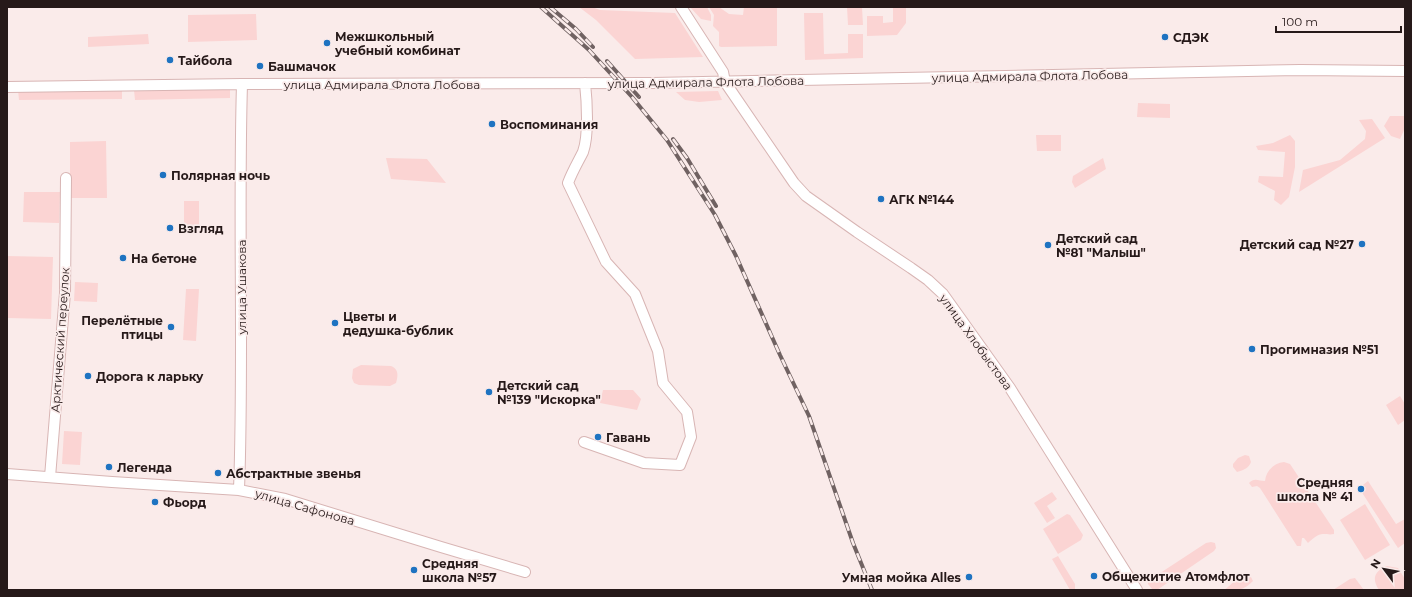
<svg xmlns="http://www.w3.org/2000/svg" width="1412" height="597" font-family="Montserrat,sans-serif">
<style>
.green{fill:#fbd4d3}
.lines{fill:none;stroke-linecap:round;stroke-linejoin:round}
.minor-casing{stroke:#d8b5b4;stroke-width:12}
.minor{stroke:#fff;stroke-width:10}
.rail-casing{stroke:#706262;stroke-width:4}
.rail{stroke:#faebea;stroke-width:2.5;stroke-dasharray:8;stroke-linecap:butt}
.poi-dot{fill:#1e73c1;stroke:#faebea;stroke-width:1.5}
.labels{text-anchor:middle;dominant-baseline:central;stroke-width:3.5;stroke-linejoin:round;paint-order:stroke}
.poi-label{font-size:12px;font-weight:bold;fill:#261919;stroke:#faebea;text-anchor:start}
.street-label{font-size:12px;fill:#261919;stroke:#faebea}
</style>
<rect width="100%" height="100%" fill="#faebea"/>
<path class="green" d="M 579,7 L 592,7 L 600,10 L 675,13 L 703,57 L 635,59 L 596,20 Z
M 690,7 L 707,7 L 711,15 L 711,21 L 701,19 Z
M 709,7 L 719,7 L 729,14 L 743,15 L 744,7 L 777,7 L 777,46 L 721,47 L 719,46 L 719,32 L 713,26 L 714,15 Z
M 847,7 L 862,7 L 863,25 L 848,25 Z
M 893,7 L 906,7 L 906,23 L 897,35 L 867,36 L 867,16 L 883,16 L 883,23 L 893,22 Z
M 804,13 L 823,13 L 824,54 L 848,53 L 848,34 L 863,34 L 863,58 L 805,60 Z
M 256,14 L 257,40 L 188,42 L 188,15 Z
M 148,34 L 149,44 L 88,47 L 88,37 Z
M 230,88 L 230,98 L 135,100 L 134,90 Z
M 122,89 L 122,99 L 19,100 L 18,90 Z
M 718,91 L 722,100 L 699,102 L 685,100 L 676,92 Z
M 1138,103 L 1170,104 L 1170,118 L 1137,117 Z
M 1390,116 L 1405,116 L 1405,128 L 1400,139 L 1391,136 L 1384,126 Z
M 1372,119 L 1385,138 L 1299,192 L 1303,170 L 1340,160 L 1365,139 L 1366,131 L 1359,120 Z
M 1036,135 L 1061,135 L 1061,151 L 1037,151 Z
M 1290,135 L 1295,141 L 1295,167 L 1289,197 L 1281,205 L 1274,200 L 1275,191 L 1258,182 L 1259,176 L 1283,177 L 1285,152 L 1258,150 L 1256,146 L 1273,143 Z
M 106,141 L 107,198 L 70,198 L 70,142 Z
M 386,158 L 427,159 L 446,183 L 391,179 Z
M 1103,158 L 1106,169 L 1075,188 L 1072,182 L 1073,176 Z
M 24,192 L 60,192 L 59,223 L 23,222 Z
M 184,201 L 199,201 L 199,234 L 184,234 Z
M 7,256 L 53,257 L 51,319 L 7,318 Z
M 75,282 L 98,283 L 97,302 L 74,301 Z
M 186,289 L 199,289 L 196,341 L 183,340 Z
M 361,365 L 391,366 C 399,369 398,376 396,383 L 390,386 L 359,385 L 354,383 L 352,378 L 353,369 Z
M 603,390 L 633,390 L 641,399 L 637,410 L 600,403 Z
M 1400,396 L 1405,404 L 1405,420 L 1398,425 L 1386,405 Z
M 64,431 L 82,432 L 80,465 L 62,464 Z
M 1245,455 L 1249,456 L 1251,462 C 1249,468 1244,470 1237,472 L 1233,467 L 1233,464 L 1238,458 Z
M 1284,462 L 1290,464 L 1334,530 L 1334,534 C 1329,535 1328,534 1323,534 C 1318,534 1312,539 1308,543 L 1304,538 L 1302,538 L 1301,546 L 1297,546 L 1260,488 L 1257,486 L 1252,487 L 1249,483 C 1254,477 1259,481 1265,481 C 1266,471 1274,463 1284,462 Z
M 1368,481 L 1396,524 L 1405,519 L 1405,543 L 1398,548 L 1359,488 Z
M 1052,492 L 1057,499 L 1047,506 L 1055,518 L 1047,523 L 1034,503 Z
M 1365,504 L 1390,545 L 1365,560 L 1340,520 Z
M 1067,514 L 1070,515 L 1083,535 L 1081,540 L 1058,554 L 1043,529 Z
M 1211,542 L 1215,543 L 1216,548 L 1214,551 L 1157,590 L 1152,589 L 1148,584 L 1148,581 L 1206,543 Z
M 1058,556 L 1075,584 L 1075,590 L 1070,590 L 1052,559 Z
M 1387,566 L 1398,568 L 1405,579 L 1405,590 L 1379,590 C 1371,578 1375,571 1387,566 Z
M 1245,574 L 1250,575 L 1253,581 C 1243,591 1238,590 1224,590 C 1232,585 1236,577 1245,574 Z
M 1355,578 L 1364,590 L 1333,590 L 1350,579 Z"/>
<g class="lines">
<g class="minor-casing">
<path id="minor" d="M 681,7 L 723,72 L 725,82 L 794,183 L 806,196 L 857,232 L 911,268 L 928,280 L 943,294 L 1010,388 L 1137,590
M 7,87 L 242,84 L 653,83 L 1300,70 L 1405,71
M 584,442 L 644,463 L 680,465 L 691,437 L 687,412 L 663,383 L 658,351 L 635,294 L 606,262 L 568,183 C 572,172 578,162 583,152 C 589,135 587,101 585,83
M 7,474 L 112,482 L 239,490 L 285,499 L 441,547 L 525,572
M 50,477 L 65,293 L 66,178
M 239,490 C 244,355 238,219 242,84"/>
</g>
<use href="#minor" class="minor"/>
<g class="rail-casing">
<path id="rail" d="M 541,7 L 589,50 L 632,97 L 667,140 L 715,215 L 736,256 L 780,355 L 809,416 L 853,543 L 872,590
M 550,7 L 576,29 L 593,47
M 607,61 L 639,97
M 673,139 L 687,158 L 716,206"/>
</g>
<use href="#rail" class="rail"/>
</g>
<g class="poi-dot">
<circle cx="1165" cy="37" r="4"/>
<circle cx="327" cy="43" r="4"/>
<circle cx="170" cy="60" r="4"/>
<circle cx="260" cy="66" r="4"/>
<circle cx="492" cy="124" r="4"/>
<circle cx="163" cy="175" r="4"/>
<circle cx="881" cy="199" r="4"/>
<circle cx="170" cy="228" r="4"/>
<circle cx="1362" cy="244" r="4"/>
<circle cx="1048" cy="245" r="4"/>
<circle cx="123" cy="258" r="4"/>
<circle cx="335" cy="323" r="4"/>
<circle cx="171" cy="327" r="4"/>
<circle cx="1252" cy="349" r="4"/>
<circle cx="88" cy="376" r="4"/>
<circle cx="489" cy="392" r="4"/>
<circle cx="598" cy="437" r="4"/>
<circle cx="109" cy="467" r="4"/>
<circle cx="218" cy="473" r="4"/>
<circle cx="1361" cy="489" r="4"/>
<circle cx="155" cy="502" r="4"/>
<circle cx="414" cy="570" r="4"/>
<circle cx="1094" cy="576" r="4"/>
<circle cx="969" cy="577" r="4"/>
</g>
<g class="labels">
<g class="poi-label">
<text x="335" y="36">Межшкольный<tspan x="335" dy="14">учебный комбинат</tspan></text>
<text x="1173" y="37">СДЭК</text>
<text x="178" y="60">Тайбола</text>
<text x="268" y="66">Башмачок</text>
<text x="500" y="124">Воспоминания</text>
<text x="171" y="175">Полярная ночь</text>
<text x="889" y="199">АГК №144</text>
<text x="178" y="228">Взгляд</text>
<text x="1056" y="238">Детский сад<tspan x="1056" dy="14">№81 "Малыш"</tspan></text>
<text x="1354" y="244" text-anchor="end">Детский сад №27</text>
<text x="131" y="258">На бетоне</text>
<text x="343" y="316">Цветы и<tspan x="343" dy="14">дедушка-бублик</tspan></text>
<text x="163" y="320" text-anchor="end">Перелётные<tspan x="163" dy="14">птицы</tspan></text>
<text x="1260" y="349">Прогимназия №51</text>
<text x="96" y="376">Дорога к ларьку</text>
<text x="497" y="385">Детский сад<tspan x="497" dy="14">№139 "Искорка"</tspan></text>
<text x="606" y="437">Гавань</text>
<text x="117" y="467">Легенда</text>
<text x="226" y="473">Абстрактные звенья</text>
<text x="1353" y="482" text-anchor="end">Средняя<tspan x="1353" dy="14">школа № 41</tspan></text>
<text x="163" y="502">Фьорд</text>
<text x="422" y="563">Средняя<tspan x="422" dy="14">школа №57</tspan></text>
<text x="1102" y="576">Общежитие Атомфлот</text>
<text x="961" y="577" text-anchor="end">Умная мойка Alles</text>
</g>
<g class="street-label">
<text transform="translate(1030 76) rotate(-1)">улица Адмирала Флота Лобова</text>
<text transform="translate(706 82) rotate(-1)">улица Адмирала Флота Лобова</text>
<text x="382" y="84">улица Адмирала Флота Лобова</text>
<text transform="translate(241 287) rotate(-90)">улица Ушакова</text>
<text transform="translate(60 340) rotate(-86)">Арктический переулок</text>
<text transform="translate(976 342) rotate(54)">улица Хлобыстова</text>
<text transform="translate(305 507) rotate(16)">улица Сафонова</text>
</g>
</g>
<rect width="1412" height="597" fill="none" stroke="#261919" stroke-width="16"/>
<g transform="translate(1384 569) rotate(302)" stroke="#faebea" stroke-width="3" paint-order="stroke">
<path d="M0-3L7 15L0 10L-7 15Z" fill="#261919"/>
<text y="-6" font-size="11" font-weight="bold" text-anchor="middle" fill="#261919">N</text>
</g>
<path d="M1276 26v6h125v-6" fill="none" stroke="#261919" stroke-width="2"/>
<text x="1282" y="26" font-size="12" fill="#261919" stroke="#faebea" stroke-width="3" paint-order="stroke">100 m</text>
</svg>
